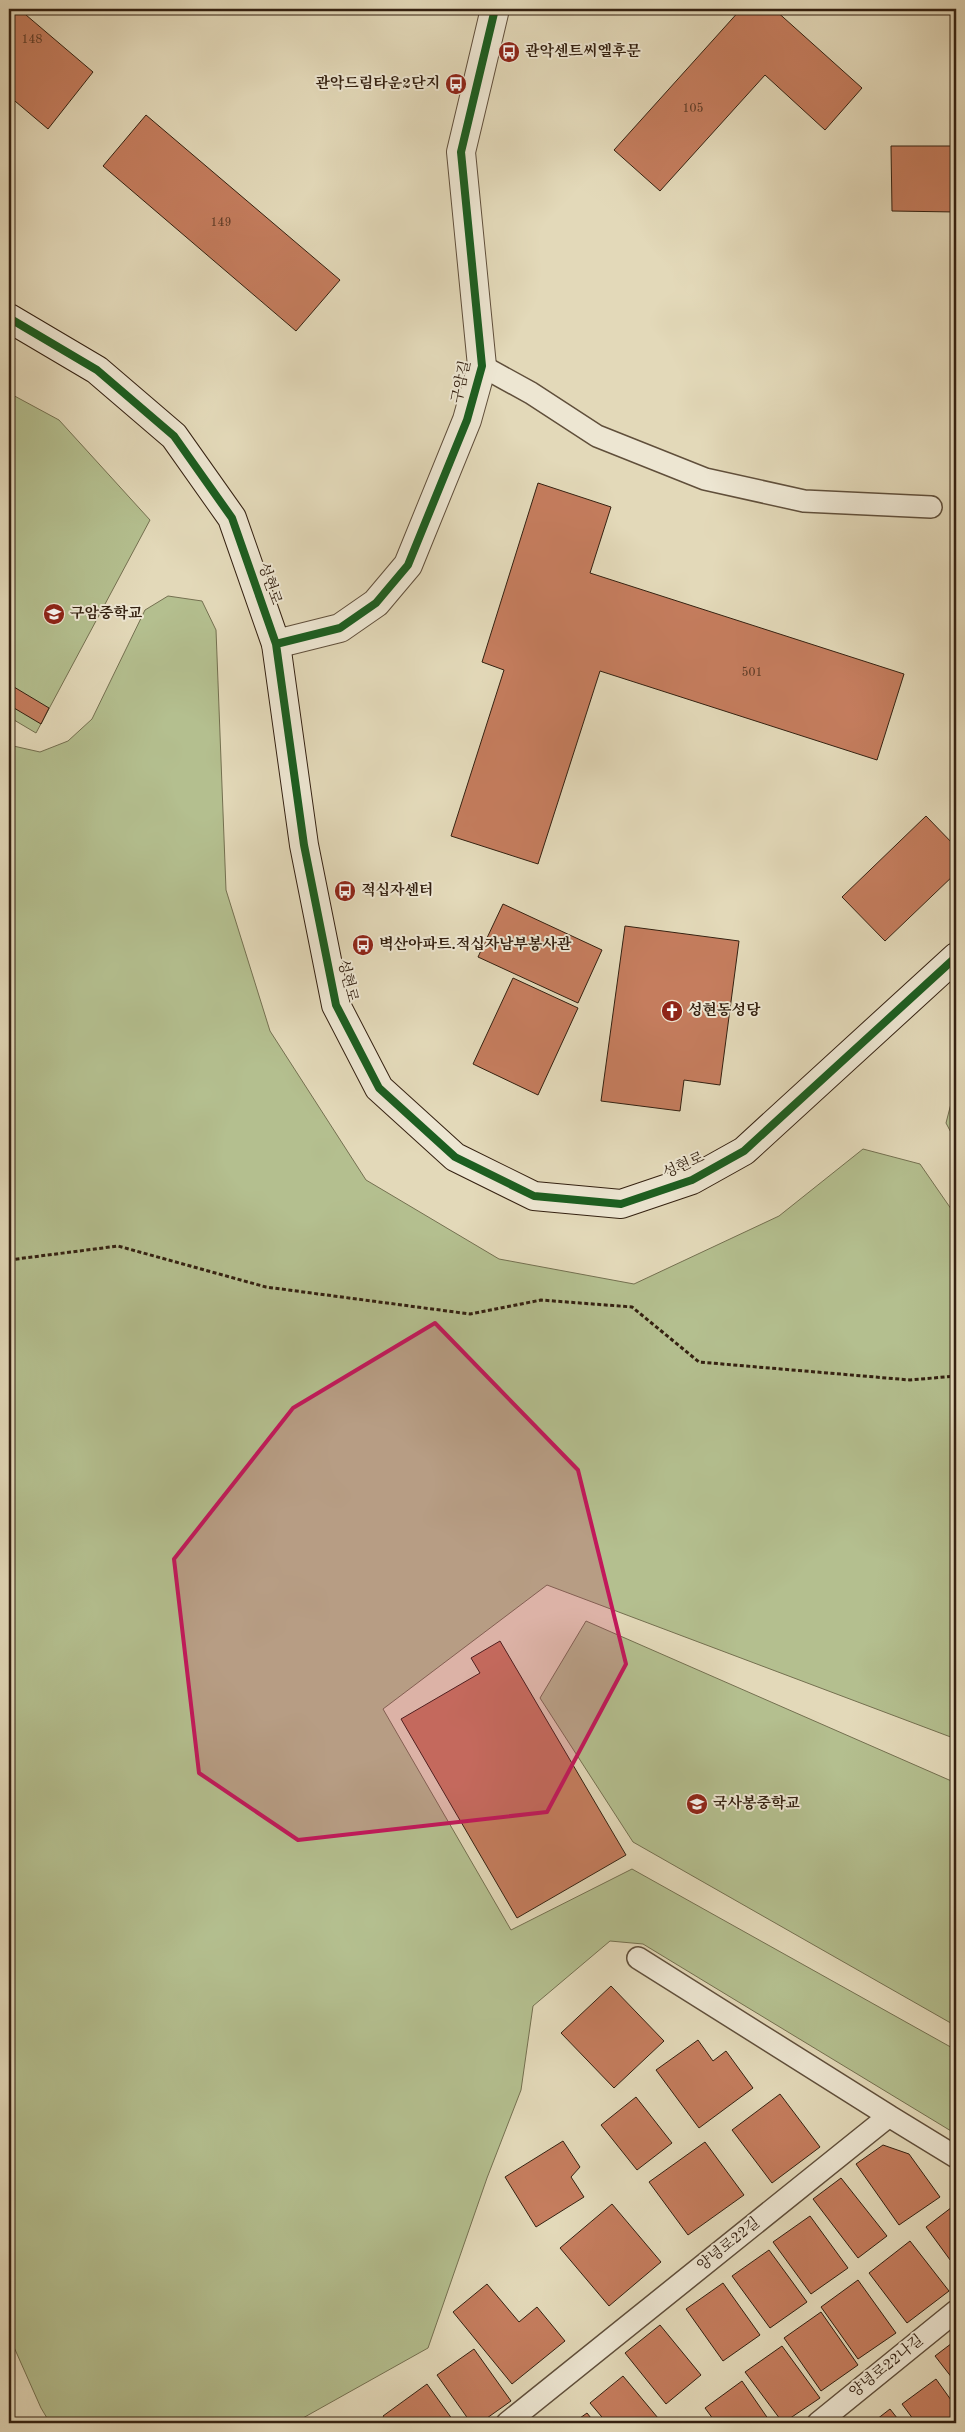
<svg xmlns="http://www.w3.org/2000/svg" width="965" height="2432" font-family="'Old Standard TT','Noto Serif KR',serif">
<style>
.green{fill:#b4bf8f;stroke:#747050}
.building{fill:#c57d5e;stroke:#342111}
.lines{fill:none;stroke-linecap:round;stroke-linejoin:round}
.lane-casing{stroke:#604f3b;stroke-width:24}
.street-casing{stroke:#604f3b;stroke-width:30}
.secondary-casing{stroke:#342111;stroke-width:30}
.path{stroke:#342111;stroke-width:3;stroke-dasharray:4 2.5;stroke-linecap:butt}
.lane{stroke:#ede6d2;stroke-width:21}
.street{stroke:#ede6d2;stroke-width:28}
.secondary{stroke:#ede6d2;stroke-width:28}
.cycleway-casing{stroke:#ede6d2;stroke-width:11}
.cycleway{stroke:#1b5e20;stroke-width:8}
.marked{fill:#c2185b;fill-opacity:0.2;stroke:#c2185b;stroke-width:4;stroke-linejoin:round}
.labels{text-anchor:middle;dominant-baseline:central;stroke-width:4;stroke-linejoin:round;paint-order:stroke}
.number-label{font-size:12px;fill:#583824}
.poi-label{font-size:15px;font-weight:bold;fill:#342111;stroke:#ede6d2;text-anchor:start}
.street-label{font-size:15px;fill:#342111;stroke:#ede6d2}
</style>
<rect width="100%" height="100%" fill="#e3d9b9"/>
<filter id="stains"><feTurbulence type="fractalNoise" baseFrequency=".004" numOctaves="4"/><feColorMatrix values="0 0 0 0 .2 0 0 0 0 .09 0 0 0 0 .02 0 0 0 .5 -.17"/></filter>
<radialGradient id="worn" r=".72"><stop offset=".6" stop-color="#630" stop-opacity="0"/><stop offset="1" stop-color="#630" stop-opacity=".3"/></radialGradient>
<path class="green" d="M 9,393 L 59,420 L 150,520 L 36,733 L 9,717 Z
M 168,596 L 202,601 L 216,630 L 226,890 L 270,1031 L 366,1180 L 499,1259 L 634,1284 L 779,1216 L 863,1149 L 920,1164 L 956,1216 L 956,1739 L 547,1585 L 383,1709 L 511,1930 L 632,1869 L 956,2050 L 956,2134 L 643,1944 L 610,1941 L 533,2006 L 521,2090 L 487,2178 L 428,2348 L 294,2423 L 50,2423 L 41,2408 L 9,2336 L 9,745 L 40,752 L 68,741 L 92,719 L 145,610 Z
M 956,1084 L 956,1142 L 946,1123 Z
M 586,1621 L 956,1783 L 956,2026 L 633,1842 L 540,1698 Z"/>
<path class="building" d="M 9,9 L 19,9 L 93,72 L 48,129 L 9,96 Z
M 741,9 L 774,9 L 862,88 L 825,130 L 765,75 L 660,191 L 614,150 Z
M 146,115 L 340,280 L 296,331 L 103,166 Z
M 891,146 L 956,146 L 956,212 L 892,211 Z
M 538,483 L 611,507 L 590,573 L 904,674 L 877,760 L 600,671 L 538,864 L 451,836 L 504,670 L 482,662 Z
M 9,684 L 49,708 L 41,724 L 9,705 Z
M 926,816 L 956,847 L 956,873 L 885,941 L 842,897 Z
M 503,904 L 602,950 L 578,1003 L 478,957 Z
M 625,926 L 739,941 L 720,1085 L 684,1080 L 680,1111 L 601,1101 Z
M 513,978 L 578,1008 L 538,1095 L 473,1064 Z
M 500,1641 L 626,1855 L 517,1918 L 401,1719 L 480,1673 L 471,1658 Z
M 611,1986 L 664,2041 L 614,2088 L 561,2033 Z
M 698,2040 L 713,2061 L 726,2051 L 753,2088 L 699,2128 L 656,2070 Z
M 780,2094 L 820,2147 L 772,2183 L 732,2130 Z
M 636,2097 L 672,2143 L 637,2170 L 601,2125 Z
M 563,2141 L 580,2167 L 571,2177 L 584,2197 L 536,2227 L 505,2177 Z
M 705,2142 L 744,2195 L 688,2235 L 649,2182 Z
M 883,2145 L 909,2154 L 940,2197 L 899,2225 L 856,2164 Z
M 841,2178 L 887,2236 L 858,2258 L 813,2199 Z
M 612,2204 L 661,2262 L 609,2306 L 560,2248 Z
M 956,2204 L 956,2268 L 926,2227 Z
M 810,2216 L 848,2268 L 811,2294 L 773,2242 Z
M 910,2241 L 949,2291 L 907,2323 L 869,2273 Z
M 769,2250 L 807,2302 L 770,2328 L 732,2276 Z
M 858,2280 L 896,2333 L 858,2359 L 821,2307 Z
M 723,2283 L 760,2335 L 723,2361 L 686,2309 Z
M 487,2284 L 519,2322 L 537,2307 L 565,2341 L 512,2384 L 453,2312 Z
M 821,2312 L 858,2365 L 821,2391 L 784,2338 Z
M 660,2325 L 701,2375 L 666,2404 L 625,2353 Z
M 956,2340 L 956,2383 L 935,2356 Z
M 782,2346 L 820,2398 L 783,2423 L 745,2372 Z
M 474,2349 L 511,2401 L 480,2423 L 471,2423 L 437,2375 Z
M 623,2376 L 658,2418 L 652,2423 L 607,2423 L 590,2403 Z
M 936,2379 L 956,2407 L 956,2423 L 916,2423 L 902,2404 Z
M 742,2381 L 771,2423 L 716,2423 L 705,2408 Z
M 427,2384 L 455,2423 L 388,2423 L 383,2416 Z
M 890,2409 L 901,2423 L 872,2423 Z
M 587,2413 L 595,2423 L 573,2423 Z"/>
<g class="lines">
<g class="lane-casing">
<path id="lane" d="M 482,366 L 531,393 L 597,436 L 705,479 L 804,501 L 931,507
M 638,1958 L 889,2116
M 507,2423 L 889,2116 L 956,2157
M 818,2423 L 956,2311"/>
</g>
<g class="street-casing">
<path id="street" d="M 276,644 L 340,628 L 376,603 L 408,565 L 467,420 L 482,366 L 461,152 L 495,9"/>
</g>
<g class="secondary-casing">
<path id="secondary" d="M 9,318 L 97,370 L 174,436 L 232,518 L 276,644 L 304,845 L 336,1005 L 379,1088 L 455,1157 L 534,1196 L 621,1204 L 692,1180 L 744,1151 L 956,957"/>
</g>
<path class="path" d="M 9,1260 L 118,1246 L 266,1287 L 470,1314 L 541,1300 L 632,1307 L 699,1362 L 910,1380 L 956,1376"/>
<use href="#lane" class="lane"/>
<use href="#street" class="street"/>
<use href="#secondary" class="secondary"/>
<g class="cycleway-casing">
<path id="cycleway" d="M 9,318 L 97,370 L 174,436 L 232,518 L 276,644 L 304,845 L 336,1005 L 379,1088 L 455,1157 L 534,1196 L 621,1204 L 692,1180 L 744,1151 L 956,957
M 276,644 L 340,628 L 376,603 L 408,565 L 467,420 L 482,366 L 461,152 L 495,9"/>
</g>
<use href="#cycleway" class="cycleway"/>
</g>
<path class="marked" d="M 435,1323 L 578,1470 L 626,1664 L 547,1812 L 298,1840 L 199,1773 L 174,1559 L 293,1408 Z"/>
<defs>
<g id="bus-disc" transform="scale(1.125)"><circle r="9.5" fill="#8f2418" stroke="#ede6d2"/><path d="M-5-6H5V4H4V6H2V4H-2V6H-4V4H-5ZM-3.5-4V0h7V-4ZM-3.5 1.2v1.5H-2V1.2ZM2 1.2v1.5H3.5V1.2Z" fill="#fff"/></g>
<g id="school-disc" transform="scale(1.125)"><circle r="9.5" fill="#8f2418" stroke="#ede6d2"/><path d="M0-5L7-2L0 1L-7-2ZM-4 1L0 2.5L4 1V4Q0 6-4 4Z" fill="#fff"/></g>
<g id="church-disc" transform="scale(1.125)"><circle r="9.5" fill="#8f2418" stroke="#ede6d2"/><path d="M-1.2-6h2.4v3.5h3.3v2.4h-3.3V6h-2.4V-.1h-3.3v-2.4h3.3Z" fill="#fff"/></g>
</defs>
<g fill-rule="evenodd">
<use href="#bus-disc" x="509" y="52"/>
<use href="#bus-disc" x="456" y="84"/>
<use href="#school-disc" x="54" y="614"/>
<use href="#bus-disc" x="345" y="891"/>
<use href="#bus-disc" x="363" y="945"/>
<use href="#church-disc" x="672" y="1011"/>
<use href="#school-disc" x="697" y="1804"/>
</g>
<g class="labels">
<g class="number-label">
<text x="32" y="40">148</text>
<text x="693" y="109">105</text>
<text x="221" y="223">149</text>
<text x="752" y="673">501</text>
</g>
<g class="poi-label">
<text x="525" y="52">관악센트씨엘후문</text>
<text x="440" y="84" text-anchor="end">관악드림타운2단지</text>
<text x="70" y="614">구암중학교</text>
<text x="361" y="891">적십자센터</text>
<text x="379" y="945">벽산아파트.적십자남부봉사관</text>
<text x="688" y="1011">성현동성당</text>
<text x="713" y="1804">국사봉중학교</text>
</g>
<g class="street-label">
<text transform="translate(462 382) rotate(-78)">구암길</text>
<text transform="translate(269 584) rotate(71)">성현로</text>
<text transform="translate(347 981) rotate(76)">성현로</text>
<text transform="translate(684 1166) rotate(-24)">성현로</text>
<text transform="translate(729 2245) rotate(-39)">양녕로22길</text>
<text transform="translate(887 2367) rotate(-39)">양녕로22나길</text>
</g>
</g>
<rect width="965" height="2432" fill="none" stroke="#e3d9b9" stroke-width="30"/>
<rect x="10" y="10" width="945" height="2412" fill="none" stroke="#342111" stroke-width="2.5"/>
<rect x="15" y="15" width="935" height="2402" fill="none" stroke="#342111"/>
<rect width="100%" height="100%" filter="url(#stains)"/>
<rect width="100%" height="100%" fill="url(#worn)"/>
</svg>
